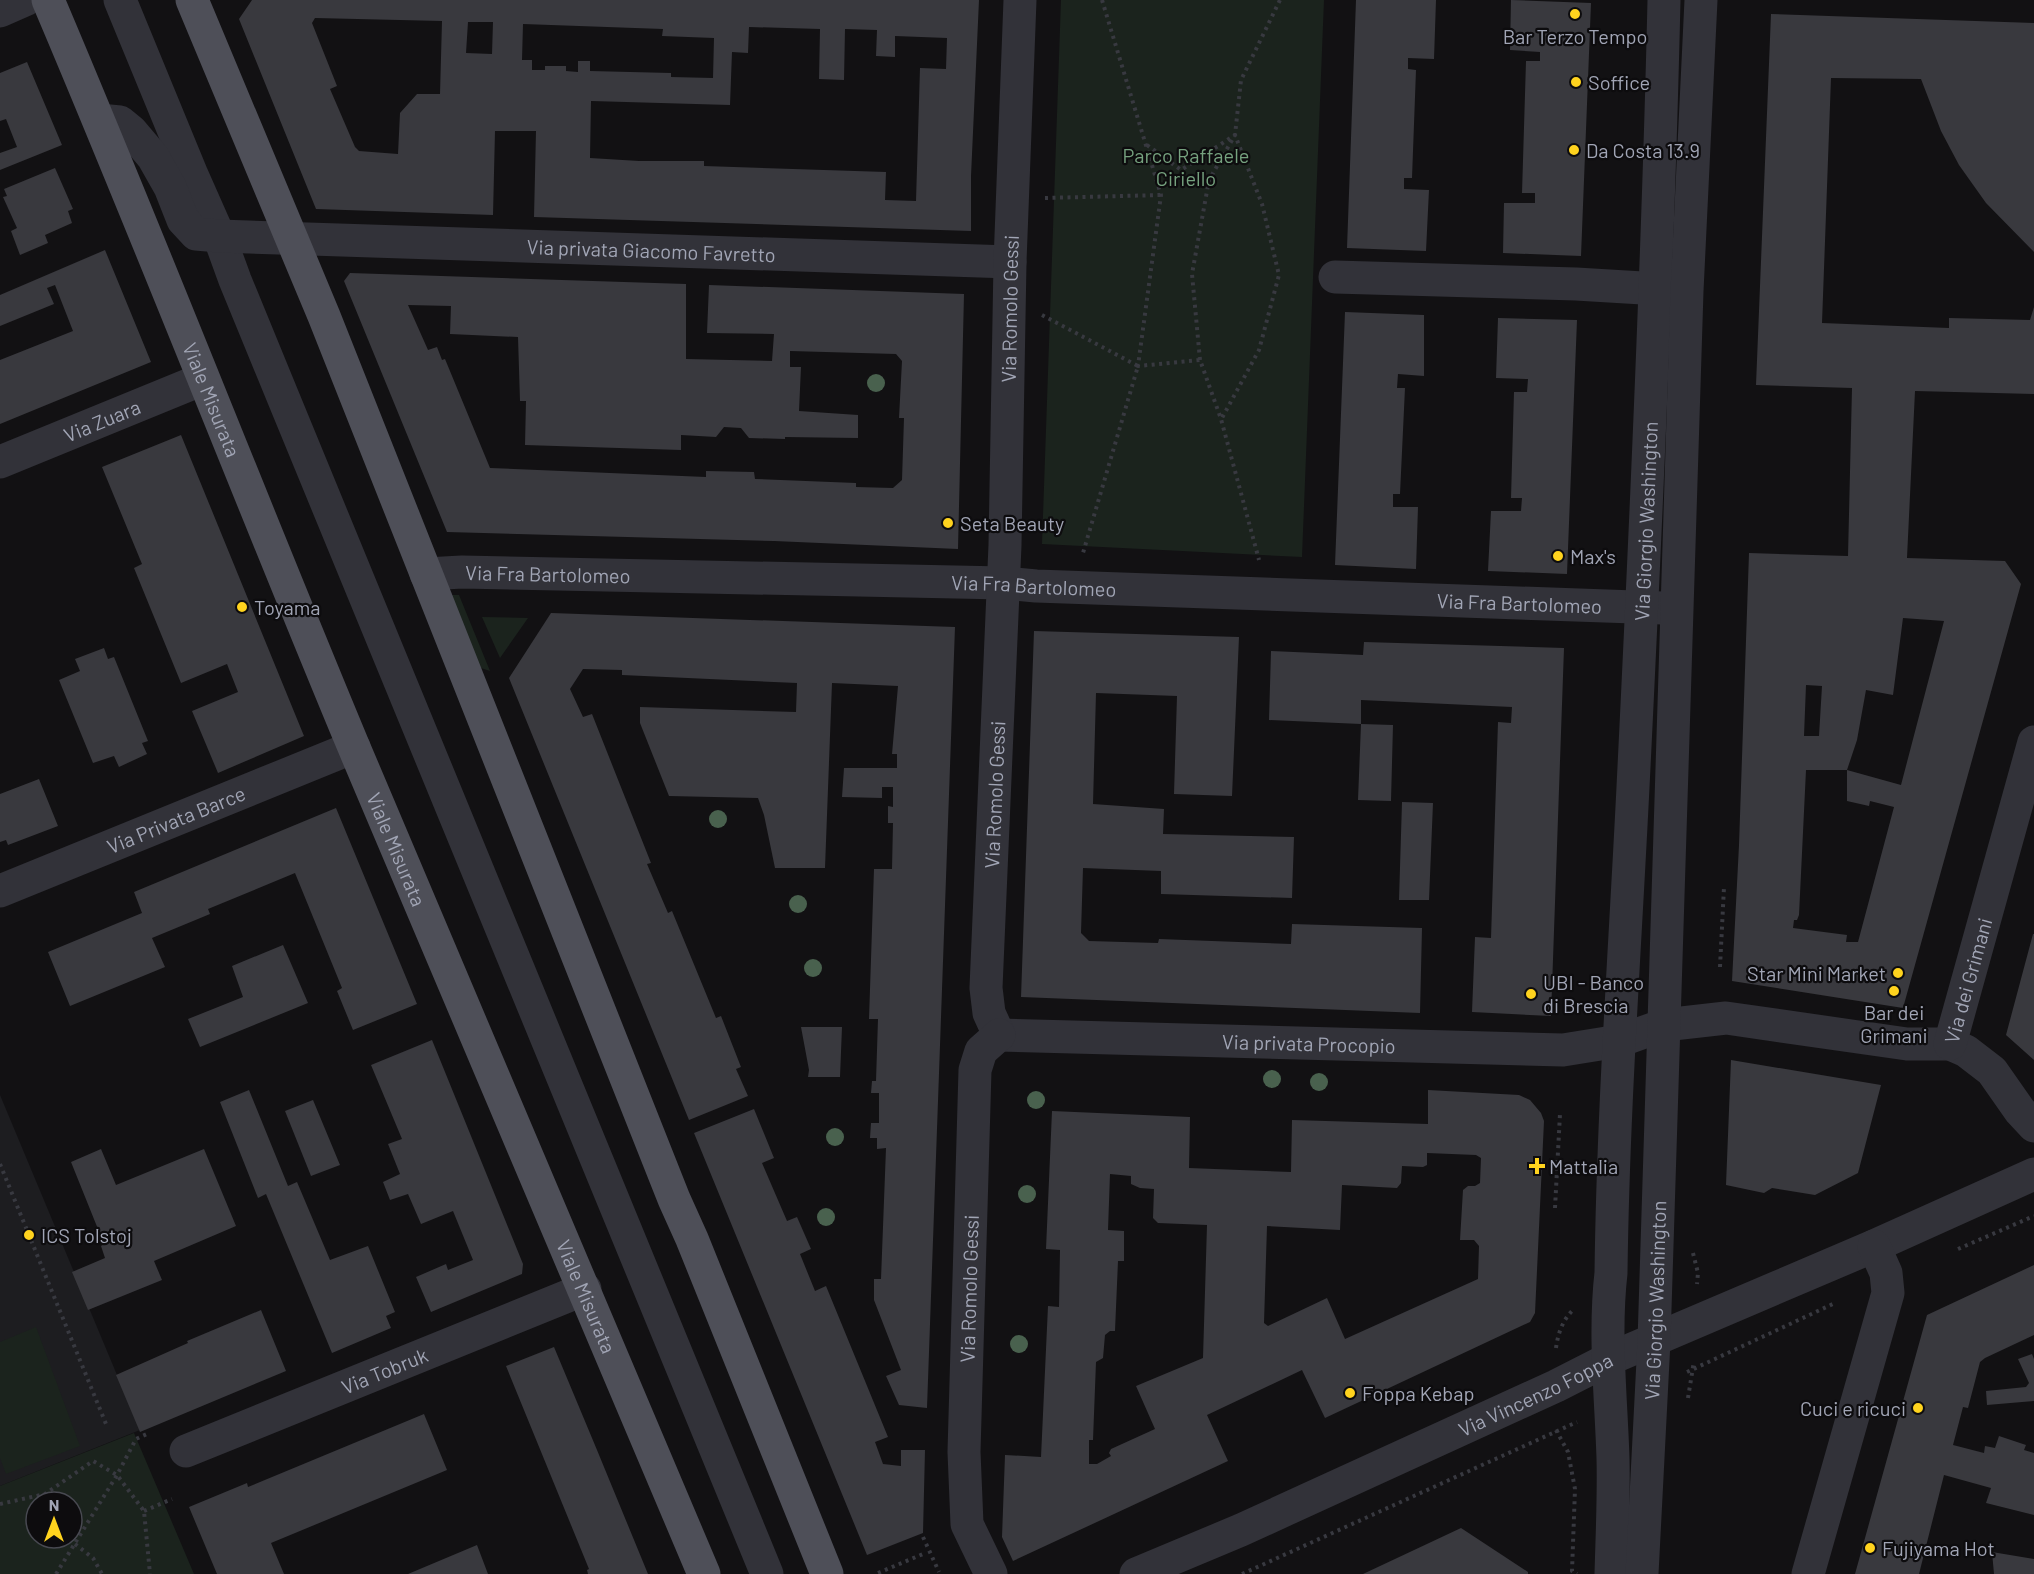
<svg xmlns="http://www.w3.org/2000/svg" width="2034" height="1574" font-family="Barlow,sans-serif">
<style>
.built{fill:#1d1d20}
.green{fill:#1b231d;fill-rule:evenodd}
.building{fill:#39393e;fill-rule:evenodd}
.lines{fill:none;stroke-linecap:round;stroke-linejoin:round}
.path{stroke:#383940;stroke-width:4;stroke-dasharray:3 4.5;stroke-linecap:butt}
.minor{stroke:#323239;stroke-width:33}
.major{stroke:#4e4f58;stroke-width:33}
.tree{fill:#49614e}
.poi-dot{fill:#ffd31e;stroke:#0d0c0e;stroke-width:2}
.labels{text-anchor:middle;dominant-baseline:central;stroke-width:4.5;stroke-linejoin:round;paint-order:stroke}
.poi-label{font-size:20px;fill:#a1a5b5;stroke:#0d0c0e;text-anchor:start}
.park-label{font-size:20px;fill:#76a27f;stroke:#0d0c0e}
.street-label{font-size:20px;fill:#a1a5b5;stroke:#0d0c0e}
</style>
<rect width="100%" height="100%" fill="#121113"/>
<path class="built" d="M 0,1095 L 140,1430 L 0,1486 Z"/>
<path class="green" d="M 1061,0 L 1324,0 L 1302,557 L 1042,544 Z
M 446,595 L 459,595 L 490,671 L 475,666 Z
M 482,617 L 528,618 L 500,658 Z
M 36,1327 L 80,1446 L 6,1474 L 0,1458 L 0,1342 Z
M 134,1433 L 194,1574 L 0,1574 L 0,1486 ZM 36,1502 L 72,1502 L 72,1538 L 36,1538 Z"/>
<path class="building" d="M 252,0 L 979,0 L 971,176 L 971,231 L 534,217 L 536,131 L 495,131 L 493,215 L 316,209 L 239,19 ZM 315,18 L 442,21 L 440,94 L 417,94 L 400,113 L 398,154 L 359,151 L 355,147 L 330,89 L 337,86 L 312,23 ZM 468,22 L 493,22 L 492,54 L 466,53 ZM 523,24 L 663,29 L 662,36 L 714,38 L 713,78 L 671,77 L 671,73 L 590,71 L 590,61 L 578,61 L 578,72 L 566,71 L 566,66 L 545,66 L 545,70 L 532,70 L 532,60 L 522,60 ZM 749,27 L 820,29 L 819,79 L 844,80 L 845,29 L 877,30 L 876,56 L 895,57 L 895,36 L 947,38 L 946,69 L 920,68 L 916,201 L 885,200 L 886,172 L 704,166 L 704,161 L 639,161 L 590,158 L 591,101 L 730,105 L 732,52 L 748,53 Z
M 1356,0 L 1436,0 L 1434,59 L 1408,58 L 1408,69 L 1416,70 L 1412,178 L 1404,178 L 1404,189 L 1429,190 L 1426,251 L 1347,248 Z
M 1511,0 L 1591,3 L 1581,256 L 1503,253 L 1504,203 L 1535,203 L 1535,193 L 1522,193 L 1526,61 L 1540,61 L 1540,52 L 1510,50 Z
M 1771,14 L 2034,23 L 2034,252 L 1986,203 L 1959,165 L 1941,131 L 1921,79 L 1831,78 L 1822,323 L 1949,328 L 1949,318 L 2030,320 L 2034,307 L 2034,394 L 1915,391 L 1907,558 L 2005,561 L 2021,584 L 1903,1008 L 1732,981 L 1739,845 L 1749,553 L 1848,556 L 1852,388 L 1756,385 ZM 1903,618 L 1944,621 L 1901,785 L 1847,770 L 1847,801 L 1869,806 L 1870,801 L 1894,807 L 1858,942 L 1846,942 L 1847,935 L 1793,928 L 1794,920 L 1797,920 L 1799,915 L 1806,770 L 1847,770 L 1857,740 L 1866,690 L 1893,695 ZM 1806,685 L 1822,686 L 1819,736 L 1804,736 Z
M 27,62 L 62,145 L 0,170 L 0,153 L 17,147 L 6,119 L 0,121 L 0,73 Z
M 55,168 L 73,209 L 68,211 L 72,223 L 45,235 L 48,243 L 20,255 L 11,231 L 17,228 L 3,197 L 7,196 L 4,189 Z
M 105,250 L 151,362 L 0,424 L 0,360 L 73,331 L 55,285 L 47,288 L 54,304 L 0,326 L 0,295 Z
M 350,273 L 686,284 L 686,359 L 772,361 L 774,334 L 707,333 L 709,285 L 964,294 L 958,549 L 774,541 L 447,532 L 344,281 ZM 408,305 L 451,306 L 450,334 L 518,337 L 520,401 L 526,401 L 525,445 L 681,450 L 681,435 L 716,437 L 724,427 L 741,428 L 749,438 L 785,439 L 785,437 L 858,438 L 858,415 L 799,411 L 801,367 L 790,367 L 790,351 L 896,354 L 902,361 L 899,418 L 904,418 L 902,480 L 893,488 L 856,487 L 856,483 L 755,479 L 754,472 L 706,471 L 706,477 L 490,468 L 445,359 L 442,360 L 437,347 L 428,350 Z
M 1345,312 L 1424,315 L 1424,376 L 1398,374 L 1397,388 L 1405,388 L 1400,494 L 1393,494 L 1393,507 L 1418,507 L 1416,569 L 1335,565 Z
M 1498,318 L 1577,320 L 1567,574 L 1488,571 L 1491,511 L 1521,511 L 1522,498 L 1511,498 L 1514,392 L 1527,392 L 1528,379 L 1496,378 Z
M 181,435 L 304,736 L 218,773 L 192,711 L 238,692 L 227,664 L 181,683 L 134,568 L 142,564 L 102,467 Z
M 551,613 L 955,627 L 927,1408 L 899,1405 L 886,1376 L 901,1370 L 874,1300 L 874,1279 L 881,1279 L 886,1148 L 877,1149 L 877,1138 L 870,1138 L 871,1123 L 879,1123 L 879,1093 L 871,1093 L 872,1081 L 876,1081 L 878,1019 L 869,1019 L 874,869 L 892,869 L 893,823 L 888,823 L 888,806 L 893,807 L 893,787 L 882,787 L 882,798 L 842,797 L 844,768 L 897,768 L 897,754 L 892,754 L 898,686 L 832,683 L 825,868 L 775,868 L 764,815 L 758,798 L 669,796 L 640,723 L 640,707 L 796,712 L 797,683 L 622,675 L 622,670 L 583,669 L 570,689 L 583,717 L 592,714 L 651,863 L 647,864 L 668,913 L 672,911 L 716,1018 L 721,1016 L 741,1067 L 736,1069 L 748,1096 L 689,1120 L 509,678 Z
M 1034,631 L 1239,637 L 1232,796 L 1174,794 L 1177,696 L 1096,693 L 1093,804 L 1164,809 L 1163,834 L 1294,837 L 1292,898 L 1161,894 L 1161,871 L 1083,868 L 1081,933 L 1089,941 L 1158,943 L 1159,939 L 1291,944 L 1292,924 L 1422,928 L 1420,1013 L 1021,997 Z
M 1364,642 L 1564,648 L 1551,1016 L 1472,1012 L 1475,937 L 1491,938 L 1498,722 L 1511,723 L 1512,707 L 1361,700 L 1361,724 L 1393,725 L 1391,801 L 1358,800 L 1361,724 L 1269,720 L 1271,651 L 1363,655 Z
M 104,648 L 108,659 L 114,657 L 148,741 L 142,743 L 147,754 L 119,767 L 114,756 L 93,763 L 59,680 L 80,671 L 75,659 Z
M 39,779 L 58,826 L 8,845 L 6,840 L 0,842 L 0,794 Z
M 1402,802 L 1433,803 L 1429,900 L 1399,900 Z
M 336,808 L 417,1004 L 353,1030 L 337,991 L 342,988 L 295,873 L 208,909 L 210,914 L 152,938 L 165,967 L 70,1006 L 48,952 L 142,913 L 134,892 Z
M 2033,934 L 2034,934 L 2034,1060 L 2006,1035 Z
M 283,945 L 308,1003 L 200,1047 L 188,1019 L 243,997 L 232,966 Z
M 801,1027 L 842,1027 L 840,1077 L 808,1077 L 809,1070 Z
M 432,1040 L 523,1264 L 522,1274 L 431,1312 L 416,1277 L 446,1264 L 448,1270 L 473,1260 L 453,1211 L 421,1224 L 408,1194 L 390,1200 L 383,1182 L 400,1174 L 388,1144 L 402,1139 L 371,1065 Z
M 1731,1060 L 1881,1085 L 1858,1173 L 1815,1195 L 1772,1188 L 1764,1193 L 1726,1185 Z
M 249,1090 L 288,1186 L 297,1182 L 330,1260 L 368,1246 L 395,1312 L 386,1316 L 391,1328 L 332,1353 L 266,1194 L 258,1198 L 220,1102 Z
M 1428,1090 L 1519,1095 L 1530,1100 L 1541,1113 L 1544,1121 L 1535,1313 L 1530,1322 L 1325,1418 L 1302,1370 L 1207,1415 L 1228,1461 L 1013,1561 L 1002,1537 L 1005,1455 L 1041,1457 L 1048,1306 L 1059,1307 L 1060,1250 L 1046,1249 L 1052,1111 L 1190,1117 L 1189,1168 L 1291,1172 L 1292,1120 L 1428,1124 ZM 1427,1153 L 1476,1155 L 1481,1158 L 1480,1183 L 1475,1186 L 1468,1186 L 1463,1190 L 1460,1240 L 1474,1240 L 1479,1246 L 1478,1279 L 1345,1339 L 1327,1298 L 1268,1326 L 1264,1323 L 1267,1226 L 1340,1230 L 1342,1185 L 1397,1188 L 1401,1183 L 1402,1166 L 1423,1167 L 1427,1165 ZM 1110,1174 L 1131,1176 L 1131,1184 L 1140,1188 L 1154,1189 L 1153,1218 L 1158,1223 L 1207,1225 L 1203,1358 L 1136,1386 L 1155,1429 L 1111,1449 L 1109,1453 L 1111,1456 L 1097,1464 L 1089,1464 L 1089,1440 L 1093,1440 L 1096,1362 L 1103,1358 L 1105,1335 L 1110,1331 L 1115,1331 L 1118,1261 L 1124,1261 L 1124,1231 L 1108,1230 Z
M 313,1100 L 340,1165 L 311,1176 L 285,1111 Z
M 754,1109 L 774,1158 L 762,1163 L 787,1221 L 797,1217 L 811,1249 L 800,1254 L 815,1291 L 826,1286 L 888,1437 L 875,1442 L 883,1464 L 901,1466 L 901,1450 L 925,1450 L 923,1533 L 867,1555 L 694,1133 Z
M 101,1149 L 116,1185 L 204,1149 L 236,1226 L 154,1261 L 162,1280 L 88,1310 L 72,1272 L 105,1258 L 101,1246 L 104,1244 L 71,1162 Z
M 2034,1265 L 2034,1335 L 1985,1358 L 1980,1362 L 1968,1408 L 1963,1407 L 1953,1445 L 1984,1453 L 1985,1446 L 1995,1448 L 1999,1436 L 2026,1445 L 2024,1450 L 2034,1453 L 2034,1515 L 1986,1503 L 1991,1488 L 1944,1475 L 1919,1574 L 1855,1574 L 1927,1315 Z
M 261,1310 L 286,1371 L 140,1432 L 116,1375 L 188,1343 L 187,1341 Z
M 554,1347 L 597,1450 L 648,1574 L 588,1574 L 587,1570 L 589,1569 L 506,1366 Z
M 2032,1354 L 2034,1359 L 2034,1401 L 1987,1405 L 1986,1391 L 2026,1387 L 2029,1383 L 2018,1359 Z
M 424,1414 L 447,1470 L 271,1543 L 284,1574 L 217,1574 L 189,1507 L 247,1483 L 248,1487 Z
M 1461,1528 L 1528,1572 L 1528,1574 L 1363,1574 Z
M 477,1545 L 488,1574 L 408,1574 Z
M 1992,1552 L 2034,1559 L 2034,1574 L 1994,1574 Z"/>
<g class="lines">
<path class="path" d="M 1102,0 L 1161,195 L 1138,366 L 1200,360 L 1221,419 L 1259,560
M 1147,145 L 1181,170 L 1235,135 L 1262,204 L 1279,275 L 1259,350 L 1222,418
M 1045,198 L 1161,195
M 1042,315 L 1138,366 L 1083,553
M 1200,360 L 1192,274 L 1209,180 L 1235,135 L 1241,80 L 1280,0
M 1720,967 L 1724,887
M 0,1164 L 106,1424
M 1555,1208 L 1560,1114
M 1958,1249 L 2034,1216
M 1693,1253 L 1698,1273 L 1697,1284
M 1556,1348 C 1558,1333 1563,1319 1574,1309
M 1687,1372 L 1835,1303
M 1688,1398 L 1694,1361
M 1556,1430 L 1568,1452 L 1575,1489 L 1572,1571 L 1577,1574
M 0,1504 L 45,1494 L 93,1461 L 117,1475 L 144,1511 L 150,1574
M 144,1511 L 172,1499
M 923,1537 L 939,1572
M 75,1544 L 93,1558 L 102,1574
M 878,1573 L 923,1554
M 56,1574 L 117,1475 L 136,1439 L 147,1434
M 1242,1574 L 1577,1422"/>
<g class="minor">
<path d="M 120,0 L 192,175 L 219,236 L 235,280 L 283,397 L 767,1574"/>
<path d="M 0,11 L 25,0"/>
<path id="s1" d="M 99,120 L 120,122 L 131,131 L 153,157 L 170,187 L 183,220 L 196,234 L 219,236 L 1010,262"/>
<path d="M 1335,277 L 1576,284 L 1676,290"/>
<path id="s2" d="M 0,462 L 203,379"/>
<path id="s3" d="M 426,574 L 462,572 L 1004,583 L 1036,586 L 1663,608"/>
<path id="s4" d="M 0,891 L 354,747"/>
<path id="s5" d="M 999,1035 L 1563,1050 L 1619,1041 L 1664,1025 L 1726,1018 L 1907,1044 L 1950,1044 L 1966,1051 L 1992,1071 L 2020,1111 L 2034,1126"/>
<path id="s6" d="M 999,1035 L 989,1013 L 986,988 L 1005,545 L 1010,262 L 1020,0"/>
<path id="s7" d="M 1950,1044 L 2034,742"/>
<path id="s8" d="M 186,1451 L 585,1289"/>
<path id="s9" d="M 991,1574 L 967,1524 L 964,1452 L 975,1070 L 981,1051 L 999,1035"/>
<path id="s10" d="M 1136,1574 L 1241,1530 L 1556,1386 L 1609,1359 L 1874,1246 L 2034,1174"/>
<path id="s11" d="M 1611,1574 C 1612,1536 1614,1497 1613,1458 C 1611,1397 1604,1334 1611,1273 C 1613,1111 1625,949 1633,787 C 1646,525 1658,262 1664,0"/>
<path id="s12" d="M 1642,1574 L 1654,1341 L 1687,291 L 1701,0"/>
<path d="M 1808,1574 L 1888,1293 L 1886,1273 L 1874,1246"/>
</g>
<g class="major">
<path id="s13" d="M 48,0 C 153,247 250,498 353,745 C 469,1022 588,1297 704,1574"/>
<path d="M 192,0 L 324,316 L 674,1199 L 692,1239 L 827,1574"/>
</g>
</g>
<g class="tree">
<circle cx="876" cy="383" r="9"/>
<circle cx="718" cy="819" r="9"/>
<circle cx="798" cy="904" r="9"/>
<circle cx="813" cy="968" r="9"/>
<circle cx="1272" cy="1079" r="9"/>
<circle cx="1319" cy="1082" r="9"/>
<circle cx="1036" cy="1100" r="9"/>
<circle cx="835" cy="1137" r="9"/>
<circle cx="1027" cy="1194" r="9"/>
<circle cx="826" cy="1217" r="9"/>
<circle cx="1019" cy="1344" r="9"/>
</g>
<g class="poi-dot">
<circle cx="1575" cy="14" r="6"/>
<circle cx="1576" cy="82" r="6"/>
<circle cx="1574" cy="150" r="6"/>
<circle cx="948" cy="523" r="6"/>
<circle cx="1558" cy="556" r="6"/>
<circle cx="242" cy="607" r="6"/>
<circle cx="1898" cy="973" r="6"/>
<circle cx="1894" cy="991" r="6"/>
<circle cx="1531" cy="994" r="6"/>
<path d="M1534 1157h6v6h6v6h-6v6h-6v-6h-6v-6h6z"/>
<circle cx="29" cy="1235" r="6"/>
<circle cx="1350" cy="1393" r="6"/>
<circle cx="1918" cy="1408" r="6"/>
<circle cx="1870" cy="1548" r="6"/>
</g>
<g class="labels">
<g class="poi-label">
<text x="1575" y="36" text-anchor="middle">Bar Terzo Tempo</text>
<text x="1588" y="82">Soffice</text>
<text x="1586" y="150">Da Costa 13.9</text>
<text x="960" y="523">Seta Beauty</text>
<text x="1570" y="556">Max's</text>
<text x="254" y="607">Toyama</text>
<text x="1886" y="973" text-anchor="end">Star Mini Market</text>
<text x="1543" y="982">UBI - Banco<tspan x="1543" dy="23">di Brescia</tspan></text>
<text x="1894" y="1012" text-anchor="middle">Bar dei<tspan x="1894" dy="23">Grimani</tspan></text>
<text x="1549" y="1166">Mattalia</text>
<text x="41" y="1235">ICS Tolstoj</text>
<text x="1362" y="1393">Foppa Kebap</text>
<text x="1906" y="1408" text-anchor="end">Cuci e ricuci</text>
<text x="1882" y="1548">Fujiyama Hot</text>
</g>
<g class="park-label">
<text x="1186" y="155">Parco Raffaele<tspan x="1186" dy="23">Ciriello</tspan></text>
</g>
<g class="street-label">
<text stroke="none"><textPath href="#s1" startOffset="614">Via privata Giacomo Favretto</textPath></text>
<text stroke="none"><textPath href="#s6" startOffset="729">Via Romolo Gessi</textPath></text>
<text stroke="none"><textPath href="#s13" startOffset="432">Viale Misurata</textPath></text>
<text stroke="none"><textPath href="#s2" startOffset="110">Via Zuara</textPath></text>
<text stroke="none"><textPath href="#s11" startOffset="1054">Via Giorgio Washington</textPath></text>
<text stroke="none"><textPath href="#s3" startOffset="122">Via Fra Bartolomeo</textPath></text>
<text stroke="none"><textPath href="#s3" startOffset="608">Via Fra Bartolomeo</textPath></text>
<text stroke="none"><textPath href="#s3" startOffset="1094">Via Fra Bartolomeo</textPath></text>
<text stroke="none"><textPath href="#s6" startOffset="243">Via Romolo Gessi</textPath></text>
<text stroke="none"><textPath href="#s4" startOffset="190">Via Privata Barce</textPath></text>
<text stroke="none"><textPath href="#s13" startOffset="918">Viale Misurata</textPath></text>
<text stroke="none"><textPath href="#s7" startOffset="66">Via dei Grimani</textPath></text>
<text stroke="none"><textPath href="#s5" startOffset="310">Via privata Procopio</textPath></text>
<text stroke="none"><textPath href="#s9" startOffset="291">Via Romolo Gessi</textPath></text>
<text stroke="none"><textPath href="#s13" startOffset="1404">Viale Misurata</textPath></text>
<text stroke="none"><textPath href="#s12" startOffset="274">Via Giorgio Washington</textPath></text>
<text stroke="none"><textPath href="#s8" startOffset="214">Via Tobruk</textPath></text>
<text stroke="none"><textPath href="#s10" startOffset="438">Via Vincenzo Foppa</textPath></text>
</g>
</g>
<g transform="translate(54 1520)"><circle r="28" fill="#0d0c0e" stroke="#484951" stroke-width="1.5"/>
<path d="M0-4.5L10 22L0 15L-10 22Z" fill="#ffd31e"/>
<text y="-9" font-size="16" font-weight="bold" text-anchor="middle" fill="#a1a5b5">N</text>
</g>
</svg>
